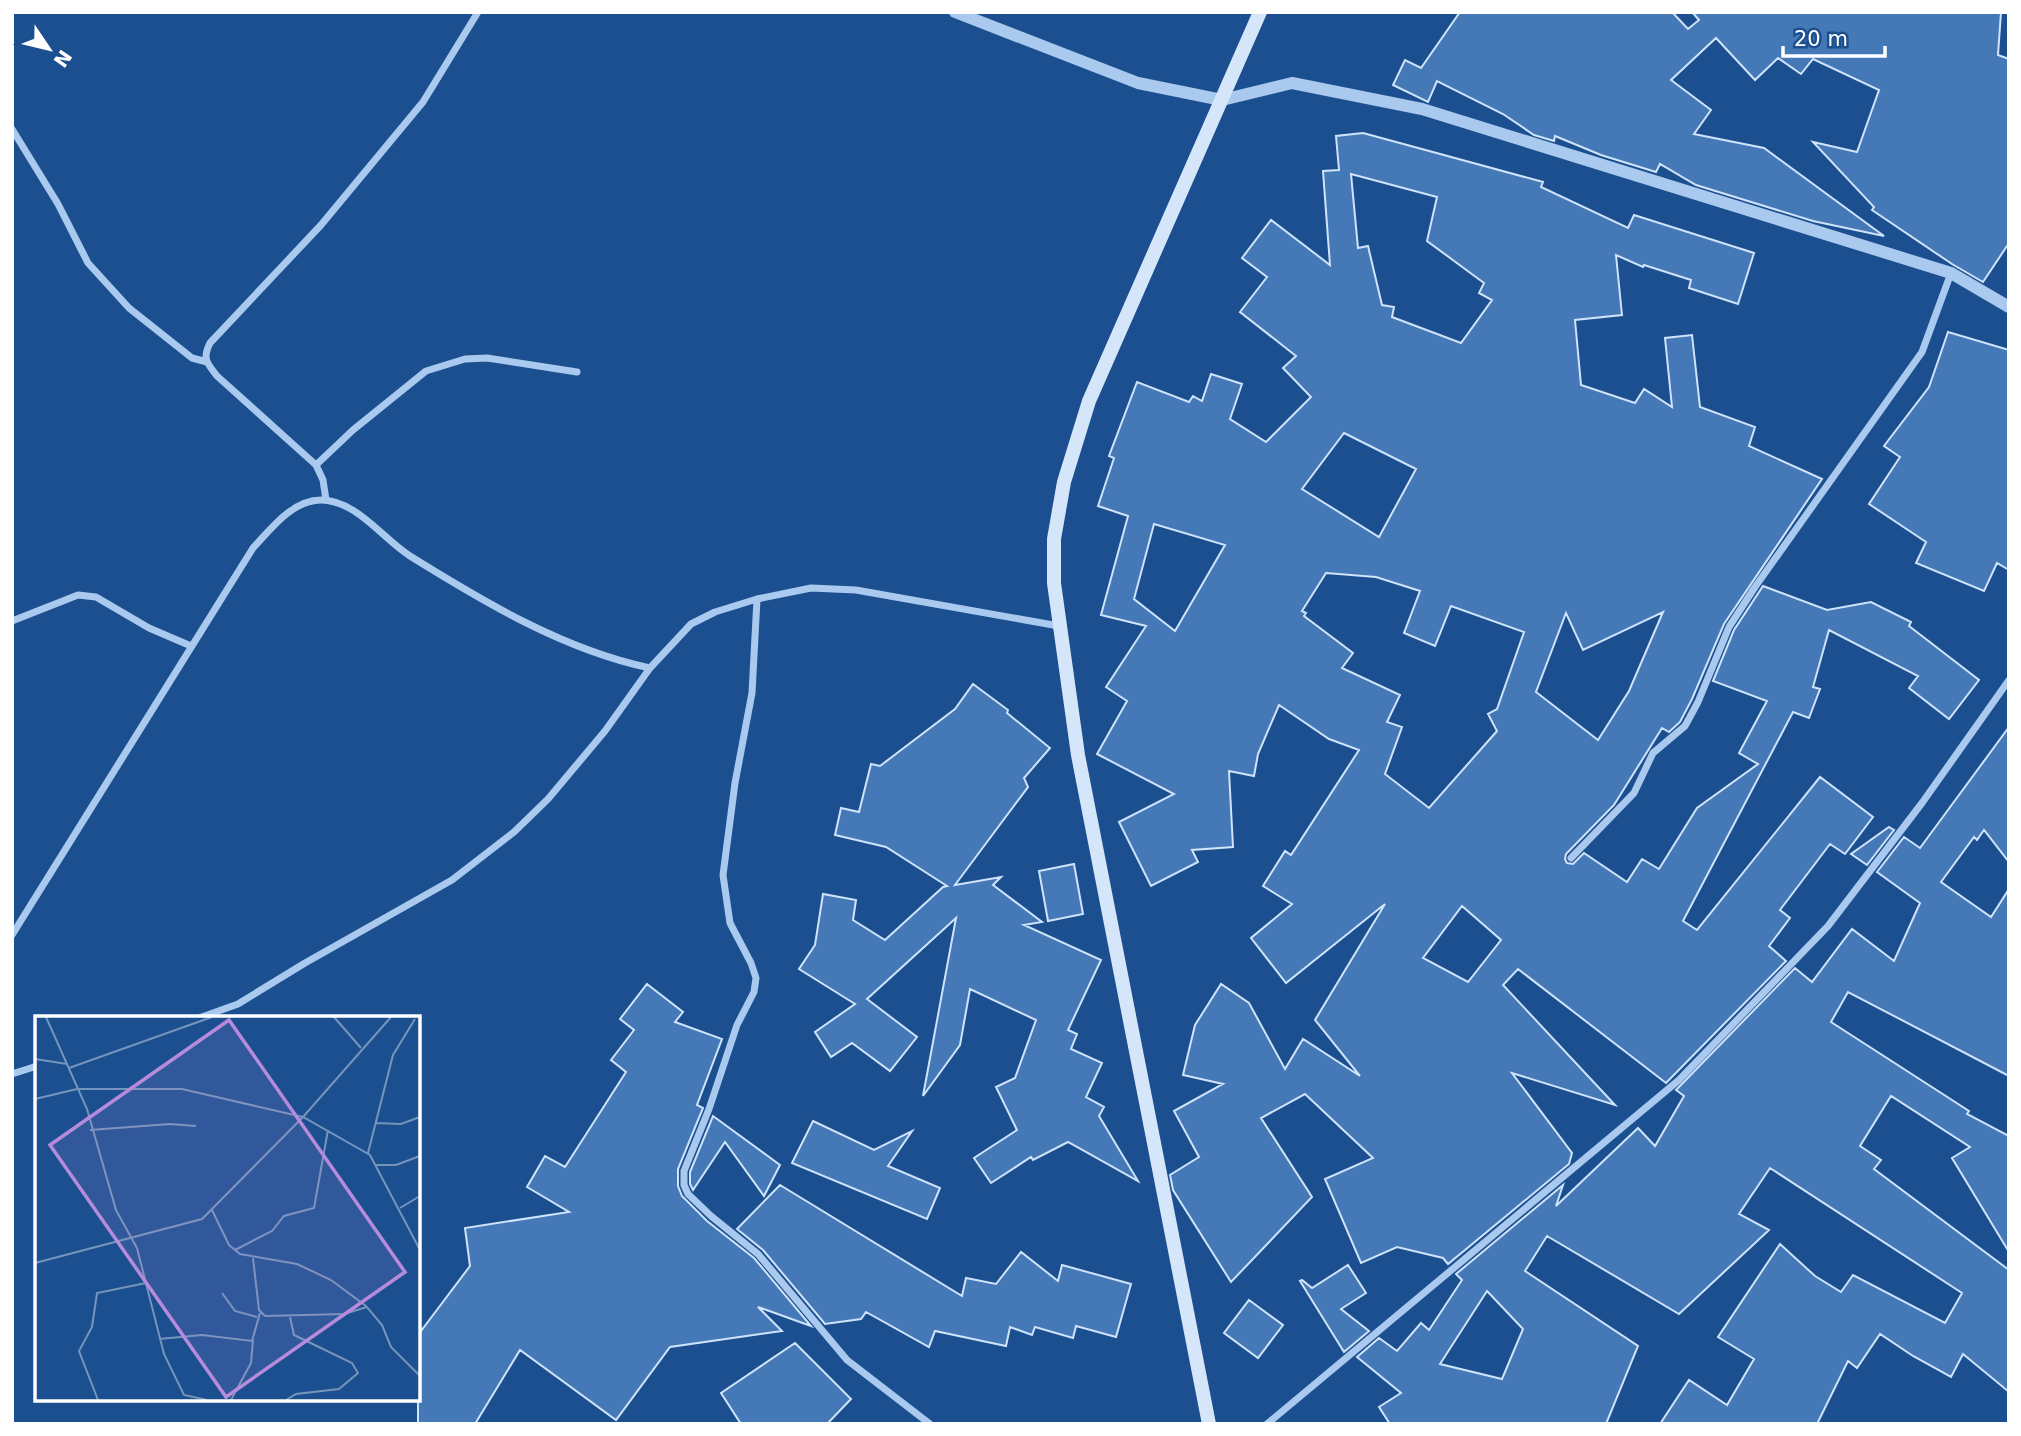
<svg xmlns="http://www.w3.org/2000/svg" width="2021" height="1436" font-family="'DejaVu Sans',sans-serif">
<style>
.building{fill:#4478b7;stroke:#cfe3fa;stroke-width:2;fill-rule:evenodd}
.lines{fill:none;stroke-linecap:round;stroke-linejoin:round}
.minor{stroke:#a9c9ee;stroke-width:7}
.tertiary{stroke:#a9c9ee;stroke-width:12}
.secondary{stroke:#d6e6fa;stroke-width:14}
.inset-road{fill:none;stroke:#7695bc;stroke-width:2}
.view{fill:#b68bdc;fill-opacity:0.15;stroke:#b68bdc;stroke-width:3.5}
.inset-edge{fill:none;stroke:#fff;stroke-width:3.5}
</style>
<rect width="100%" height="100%" fill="#1b4f8f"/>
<path class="building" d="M 1460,12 L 1672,12 L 1688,29 L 1699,20 L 1692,12 L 2001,12 L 1998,55 L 2009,59 L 2009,243 L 1983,282 L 1952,264 L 1872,210 L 1874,207 L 1813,142 L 1857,152 L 1879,90 L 1813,59 L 1801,74 L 1778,58 L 1755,80 L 1716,38 L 1671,80 L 1711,110 L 1694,134 L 1764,148 L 1884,236 L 1813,221 L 1696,185 L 1660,164 L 1656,172 L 1601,155 L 1555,136 L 1554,141 L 1534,135 L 1503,114 L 1437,81 L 1428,102 L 1393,85 L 1405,60 L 1421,68 Z
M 1363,133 L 1543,182 L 1541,187 L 1628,228 L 1634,215 L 1754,253 L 1738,304 L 1689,288 L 1691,280 L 1644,265 L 1643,267 L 1616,255 L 1622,315 L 1575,320 L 1581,385 L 1635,403 L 1644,389 L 1672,407 L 1665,338 L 1692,335 L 1700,407 L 1755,427 L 1749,446 L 1822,479 L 1724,624 L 1692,699 L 1680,722 L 1669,732 L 1662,728 L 1614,805 L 1566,854 L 1565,859 L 1567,863 L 1573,864 L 1584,853 L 1627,882 L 1642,859 L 1659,869 L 1697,808 L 1758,764 L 1739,753 L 1767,701 L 1713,681 L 1734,630 L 1763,586 L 1827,610 L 1871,602 L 1911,622 L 1909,626 L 1979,680 L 1949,719 L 1909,688 L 1918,676 L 1829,630 L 1813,687 L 1820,689 L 1809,718 L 1793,712 L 1683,921 L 1697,930 L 1820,777 L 1873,817 L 1845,854 L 1830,844 L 1780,910 L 1790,918 L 1769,946 L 1786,961 L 1666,1083 L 1518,969 L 1503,985 L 1615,1105 L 1512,1073 L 1572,1153 L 1569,1164 L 1448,1264 L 1443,1258 L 1397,1247 L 1361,1263 L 1325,1179 L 1373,1158 L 1305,1094 L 1261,1118 L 1312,1197 L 1231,1282 L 1173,1190 L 1170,1175 L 1199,1157 L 1174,1111 L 1223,1084 L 1183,1075 L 1195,1025 L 1221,984 L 1249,1003 L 1285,1069 L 1303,1039 L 1360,1076 L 1315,1020 L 1385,904 L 1286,983 L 1251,938 L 1292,904 L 1263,886 L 1285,851 L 1291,855 L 1359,750 L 1329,739 L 1279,705 L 1258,754 L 1254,776 L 1229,771 L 1233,847 L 1192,850 L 1198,862 L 1151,886 L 1119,822 L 1174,794 L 1097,754 L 1127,701 L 1106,687 L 1146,626 L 1101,615 L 1128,516 L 1098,506 L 1114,458 L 1109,456 L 1137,382 L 1189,402 L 1193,396 L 1202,401 L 1211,374 L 1242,384 L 1230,419 L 1266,442 L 1311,397 L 1283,368 L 1296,356 L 1240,312 L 1267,277 L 1242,258 L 1271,220 L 1330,265 L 1323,171 L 1339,170 L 1336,136 ZM 1351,174 L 1437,197 L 1427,241 L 1484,283 L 1479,293 L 1492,300 L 1461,343 L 1392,317 L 1394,307 L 1382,305 L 1368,246 L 1358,248 ZM 1344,433 L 1416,469 L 1379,537 L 1302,489 ZM 1154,524 L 1225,545 L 1175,631 L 1134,599 ZM 1326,573 L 1376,577 L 1420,591 L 1404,633 L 1435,646 L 1451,606 L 1524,632 L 1497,709 L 1488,714 L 1497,731 L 1429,808 L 1385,774 L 1402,727 L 1387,722 L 1400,695 L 1342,668 L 1353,653 L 1304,616 L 1306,613 L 1302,611 ZM 1663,612 L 1629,691 L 1598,740 L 1536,692 L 1566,613 L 1583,650 ZM 1462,906 L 1501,940 L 1468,982 L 1423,958 Z
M 1948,332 L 2009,350 L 2009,570 L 1997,563 L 1984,591 L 1916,563 L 1926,542 L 1869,504 L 1900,457 L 1884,446 L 1929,387 Z
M 973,684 L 1008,710 L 1007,713 L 1050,748 L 1024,778 L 1028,787 L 955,885 L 1001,877 L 993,885 L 1042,922 L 1024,925 L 1101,960 L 1068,1030 L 1077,1034 L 1071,1049 L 1102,1063 L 1086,1097 L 1104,1107 L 1099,1116 L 1138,1181 L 1068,1142 L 1033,1160 L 1031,1157 L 991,1183 L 974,1158 L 1017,1130 L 996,1087 L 1015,1078 L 1036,1020 L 970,989 L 960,1045 L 923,1096 L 956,918 L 867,999 L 917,1037 L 890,1071 L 852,1043 L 831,1057 L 815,1032 L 855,1004 L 799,969 L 815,945 L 823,894 L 856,900 L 853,920 L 885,940 L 943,887 L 947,886 L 886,847 L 835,835 L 841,808 L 859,812 L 871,764 L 880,766 L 955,709 Z
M 2009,727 L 2009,862 L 1984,830 L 1977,840 L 1974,837 L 1941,882 L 1991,917 L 2009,889 L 2009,1076 L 1848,992 L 1831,1022 L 1969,1111 L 1967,1114 L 2009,1136 L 2009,1252 L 1952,1158 L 1970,1147 L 1891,1096 L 1860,1146 L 1881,1160 L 1874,1169 L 2009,1270 L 2009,1392 L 1963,1354 L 1951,1377 L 1913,1356 L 1880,1334 L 1857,1368 L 1848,1361 L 1817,1424 L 1660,1424 L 1689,1380 L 1727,1405 L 1754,1359 L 1718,1337 L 1780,1244 L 1815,1276 L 1841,1292 L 1853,1275 L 1945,1323 L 1962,1293 L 1770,1168 L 1739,1214 L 1769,1230 L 1679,1314 L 1547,1236 L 1525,1271 L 1638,1346 L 1606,1424 L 1390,1424 L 1379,1407 L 1401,1393 L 1357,1357 L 1379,1338 L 1397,1351 L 1421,1323 L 1429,1330 L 1462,1280 L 1456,1274 L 1563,1185 L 1556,1206 L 1638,1128 L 1655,1146 L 1684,1096 L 1676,1090 L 1795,968 L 1812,982 L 1852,929 L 1894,961 L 1920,903 L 1877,872 L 1904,837 L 1920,848 ZM 1487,1291 L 1523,1329 L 1502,1379 L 1440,1364 Z
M 1889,827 L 1894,830 L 1867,865 L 1851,854 Z
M 1074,864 L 1083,914 L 1048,921 L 1039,871 Z
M 647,984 L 683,1012 L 675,1022 L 722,1039 L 697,1105 L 703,1108 L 678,1169 L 678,1186 L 682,1196 L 707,1221 L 754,1258 L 811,1326 L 758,1307 L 782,1331 L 670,1347 L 616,1420 L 520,1350 L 475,1424 L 418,1424 L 418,1335 L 470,1266 L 465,1228 L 569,1212 L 527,1187 L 545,1156 L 565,1167 L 626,1072 L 611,1060 L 634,1030 L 620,1019 Z
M 713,1116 L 780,1165 L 764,1196 L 725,1142 L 693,1190 L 690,1184 L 690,1172 Z
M 813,1121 L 874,1150 L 912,1131 L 888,1166 L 940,1188 L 927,1219 L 792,1163 Z
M 780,1185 L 962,1296 L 966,1278 L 996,1284 L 1021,1252 L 1058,1281 L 1062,1265 L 1131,1284 L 1116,1337 L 1076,1326 L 1073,1338 L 1035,1327 L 1032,1335 L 1010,1327 L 1006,1346 L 935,1331 L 929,1347 L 866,1312 L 861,1319 L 825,1324 L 763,1250 L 737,1229 Z
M 1348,1265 L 1366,1293 L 1341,1309 L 1369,1331 L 1344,1352 L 1300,1281 L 1302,1280 L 1312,1288 Z
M 1249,1300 L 1283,1325 L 1258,1358 L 1224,1333 Z
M 795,1343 L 851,1399 L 827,1424 L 741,1424 L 721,1393 Z"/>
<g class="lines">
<path class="minor" d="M 12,129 L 58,204 L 88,263 L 129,308 L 192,358 L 207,362
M 316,465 L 353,430 L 426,371 L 465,359 L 487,358 L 577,372
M 326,500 L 323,480 L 316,465 L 217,376 C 207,363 202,359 210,343 L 321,225 L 423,102 L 478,12
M 757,599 L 752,693 L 735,783 L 723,875 L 730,923 L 751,963 L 756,978 L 754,992 L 737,1025 L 709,1109 L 684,1171 L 684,1185 L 688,1194 L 711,1216 L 758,1254 L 847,1360 L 930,1424
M 12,621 L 78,595 L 96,597 L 149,628 L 191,646
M 1571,858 L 1634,793 L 1653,753 L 1685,726 L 1698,702 L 1729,627 L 1755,587 L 1922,352 L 1951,273
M 12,935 L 253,548 C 271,529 292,500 321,500 C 356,500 382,538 410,556 C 484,602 564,650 650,668
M 199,1018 L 238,1004 L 305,963 L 452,880 L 514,832 L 548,799 L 605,731 L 650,668 L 691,624 L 715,612 L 757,599 L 811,588 L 856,590 L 1059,626
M 12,1074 L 37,1066
M 1267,1424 L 1679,1080 L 1828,926 L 1922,803 L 2009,680"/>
<path class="tertiary" d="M 955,12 L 1138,83 L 1222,100 L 1292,83 L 1422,109 L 1951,273 L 2009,307"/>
<path class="secondary" d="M 1209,1424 L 1078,755 L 1054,583 L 1054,539 L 1064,482 L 1089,401 L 1260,12"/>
</g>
<g transform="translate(35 1016)">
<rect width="385" height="385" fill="#1b4f8f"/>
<path class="inset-road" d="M 11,1 L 52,93 L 81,194 L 102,232 L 129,338 L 149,379 L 172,384M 299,1 L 326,32M 0,43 L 32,48M 34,52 L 177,1M 0,83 L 42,73 L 147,73 L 268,101 L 335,139 L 385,234M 340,107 L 366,108 L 385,101M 55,114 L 135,108 L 161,110M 333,137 L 358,39 L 380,3M 341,149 L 361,149 L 385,140M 365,192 L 385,180M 177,194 L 194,229 L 205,238 L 262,248 L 296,264 L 331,290 L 347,309 L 356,331 L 385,360M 200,234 L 237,215 L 249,200 L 279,192 L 293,114M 218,242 L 224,294 L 230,300 L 309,298 L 332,291M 0,247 L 167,203 L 268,101 L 356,1M 187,277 L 200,295 L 222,301M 124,323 L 167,319 L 217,325 L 225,297M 63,384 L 44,335 L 57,311 L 62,277 L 111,267M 196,384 L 216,347 L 218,324M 251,384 L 261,378 L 304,373 L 323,357 L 317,347 L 259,319 L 255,301"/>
<path class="view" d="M 194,4 L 370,256 L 191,381 L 15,129 Z"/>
<rect width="385" height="385" class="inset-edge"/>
</g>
<rect width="2021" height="1436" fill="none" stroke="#ffffff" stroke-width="28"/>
<g transform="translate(49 49) rotate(125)" stroke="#1b4f8f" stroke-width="5" paint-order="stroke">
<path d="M0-5L12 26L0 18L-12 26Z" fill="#ffffff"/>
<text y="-10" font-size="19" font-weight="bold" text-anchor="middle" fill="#ffffff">N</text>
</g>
<path d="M1783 46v10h102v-10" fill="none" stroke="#ffffff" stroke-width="3.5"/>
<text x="1794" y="46" font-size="21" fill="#ffffff" stroke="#1b4f8f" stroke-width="5" paint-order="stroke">20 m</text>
</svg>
